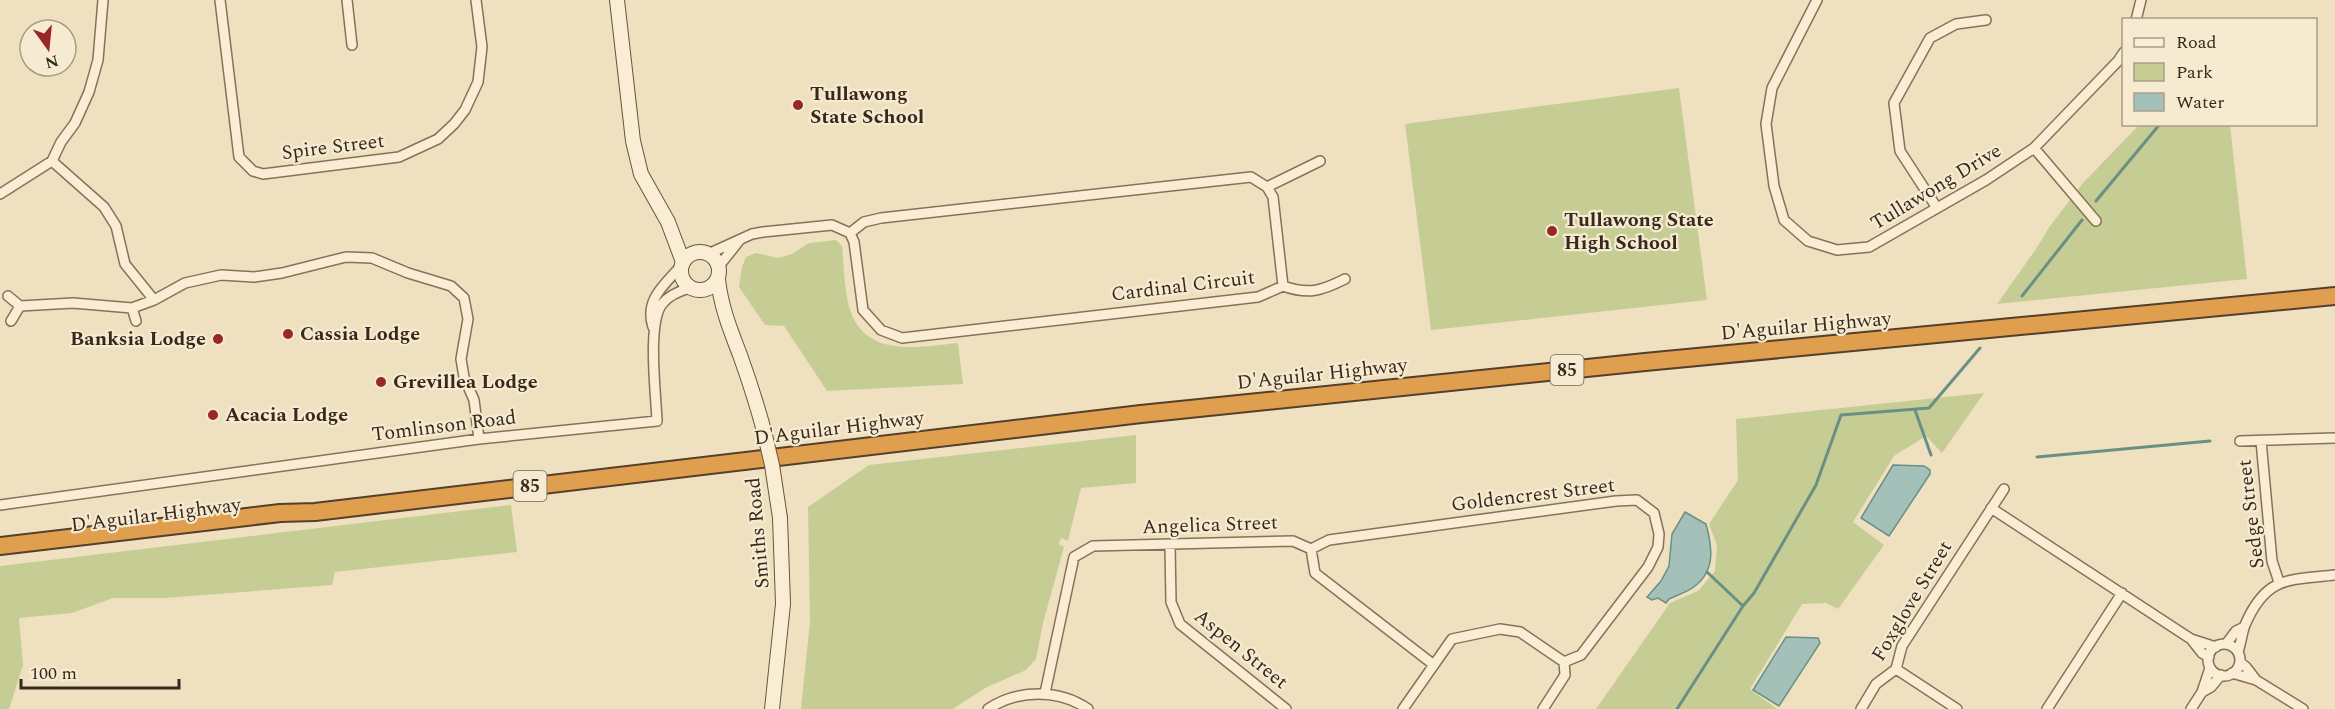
<svg xmlns="http://www.w3.org/2000/svg" width="2335" height="709" font-family="Spectral,serif">
<style>
.green{fill:#c6cd94}
.water{fill:#a3c1b8;stroke:#6a8f85;stroke-width:1.5}
.lines{fill:none;stroke-linecap:round;stroke-linejoin:round}
.stream{stroke:#6a8f85;stroke-width:3}
.street-casing{stroke:#887158;stroke-width:12}
.secondary-casing{stroke:#6a523b;stroke-width:16}
.highway-casing{stroke:#553f2c;stroke-width:20}
.street{stroke:#f9eed4;stroke-width:9}
.secondary{stroke:#f9eed4;stroke-width:14}
.highway{stroke:#e09f4f;stroke-width:16}
.secondary-bridge-casing{stroke:#6a523b;stroke-width:16;stroke-linecap:butt}
.secondary-bridge{stroke:#f9eed4;stroke-width:14}
.poi-dot{fill:#982728;stroke:#f6ebd0;stroke-width:2}
.labels{text-anchor:middle;dominant-baseline:central;stroke-width:4.5;stroke-linejoin:round;paint-order:stroke}
.shield{fill:#f6ebd0;stroke:#706353;stroke-width:1.5}
.shield-label{font-size:18px;font-weight:bold;fill:#37291d}
.poi-label{font-size:20px;font-weight:bold;fill:#37291d;stroke:#f6ebd0;text-anchor:start}
.street-label{font-size:20px;fill:#37291d;stroke:#f6ebd0}
</style>
<rect width="100%" height="100%" fill="#efe1c0"/>
<path class="green" d="M 1679,88 L 1707,300 L 1431,330 L 1405,124 Z
M 2139,125 L 2230,125 L 2247,279 L 1997,304 L 2036,249 L 2050,226 L 2083,183 Z
M 836,240 L 842,246 C 844,265 844,287 849,306 C 863,359 918,347 958,343 L 963,384 L 827,391 L 784,326 L 765,325 L 739,287 L 742,267 L 746,257 L 756,253 L 778,258 L 792,254 L 809,243 Z
M 1984,393 L 1942,453 L 1926,436 L 1894,456 L 1853,522 L 1884,545 L 1838,609 L 1826,603 L 1802,604 L 1750,689 L 1777,709 L 1596,709 L 1670,603 L 1698,591 L 1715,571 L 1717,545 L 1709,524 L 1738,480 L 1736,419 Z
M 1136,435 L 1136,483 L 1081,488 L 1068,541 L 1061,538 L 1059,544 L 1064,547 L 1043,623 L 1036,659 L 1026,670 L 985,688 L 953,709 L 801,709 L 810,621 L 808,507 L 869,465 Z
M 511,505 L 517,552 L 335,572 L 332,585 L 165,598 L 113,598 L 72,613 L 19,618 L 23,665 L 9,709 L 0,709 L 0,566 Z"/>
<path class="water" d="M 1893,465 L 1924,466 L 1930,470 L 1930,474 L 1889,536 L 1861,518 Z
M 1685,512 L 1706,524 C 1712,546 1716,570 1695,586 C 1688,592 1677,595 1669,599 L 1666,603 L 1658,598 L 1652,600 L 1647,597 L 1661,581 L 1669,566 L 1672,534 Z
M 1786,637 L 1818,638 L 1820,643 L 1779,706 L 1753,690 Z"/>
<g class="lines">
<path class="stream" d="M 2096,201 L 2160,124
M 2022,296 L 2082,220
M 1915,410 L 1931,455
M 2037,457 L 2210,441
M 1707,572 L 1743,606
M 1677,709 L 1743,606 L 1754,593 L 1816,485 L 1841,415 L 1929,408 L 1980,348"/>
<g class="street-casing">
<path id="street" d="M 220,0 L 239,157 L 253,171 L 263,174 L 399,157 L 438,139 L 454,124 L 465,110 L 478,82 L 482,47 L 476,0
M 347,0 L 352,45
M 1817,0 L 1772,88 L 1766,124 L 1774,186 L 1784,220 L 1808,241 L 1837,250 L 1869,247 L 1986,180 L 2034,148 L 2118,61 L 2124,52
M 2136,20 L 2141,0
M 2034,148 L 2096,221
M 52,161 L 104,207 L 116,226 L 125,264 L 154,300
M 1267,187 L 1320,161
M 0,194 L 52,161 L 61,142 L 75,123 L 89,92 L 98,60 L 103,0
M 1937,208 L 1900,151 L 1894,103 L 1930,38 L 1956,24 L 1986,20
M 850,233 L 854,242 L 863,310 L 881,330 L 902,338 L 1258,297 L 1283,286
M 708,254 L 752,234 L 763,232 L 832,225 L 850,233 L 864,222 L 881,218 L 1251,177 L 1267,187 L 1273,197 L 1283,286
M 719,266 L 739,241
M 1283,286 C 1309,295 1321,291 1345,279
M 8,296 L 20,306
M 11,321 L 20,306 L 73,303 L 132,308
M 136,321 L 132,308 L 154,300 L 185,283 L 221,275 L 254,277 L 282,273 L 346,257 L 372,258 L 408,273 L 451,286 L 464,298 L 468,319 L 461,359 L 464,377 L 474,400 L 479,439
M 653,327 C 644,300 665,284 681,266
M 2240,441 L 2335,438
M 2261,441 L 2272,561 L 2279,582
M 0,505 L 479,439 L 657,421 C 656,394 647,324 662,304 C 669,295 679,291 690,288
M 1991,508 L 2191,639 L 2202,653 L 2209,657
M 1170,545 L 1171,602 L 1180,624 L 1286,709
M 1311,549 L 1329,540 L 1616,501 L 1637,500 L 1654,513 L 1659,534 L 1658,547 L 1648,567 L 1581,655 L 1564,662 L 1520,632 L 1500,629 L 1452,639 L 1403,709
M 2191,639 L 2216,647
M 2226,644 L 2236,631 L 2244,627
M2208 660a16 16 0 1 1 32 0a16 16 0 1 1-32 0Z
M 2238,652 C 2241,643 2242,633 2245,625 C 2266,576 2288,580 2335,575
M 2240,662 L 2246,667 L 2256,680 L 2303,709
M 1896,669 L 1957,709
M 2232,673 L 2256,680
M 2202,692 L 2211,687 L 2221,675
M 1045,693 L 1074,557 L 1093,546 L 1293,541 L 1311,549 L 1315,573 L 1434,665
M 988,709 C 1018,689 1059,689 1088,709
M 1543,709 L 1565,675 L 1564,662
M 1861,709 L 1876,684 L 1896,669 L 1902,646 L 2004,489
M 2047,709 L 2122,593
M 2191,709 L 2202,692 L 2210,668"/>
</g>
<g class="secondary-casing">
<path id="secondary" d="M 617,0 L 633,141 L 641,174 L 668,222 L 683,262
M681 271a19 19 0 1 1 38 0a19 19 0 1 1-38 0Z
M 718,279 C 721,307 730,329 740,355 C 749,380 757,405 764,431
M 772,709 L 783,604 L 780,518"/>
</g>
<g class="highway-casing">
<path id="highway" d="M 0,546 L 280,513 L 315,512 L 1141,414 L 1645,362 L 2335,296"/>
</g>
<use href="#street" class="street"/>
<use href="#secondary" class="secondary"/>
<use href="#highway" class="highway"/>
<g class="secondary-bridge-casing">
<path id="secondary-bridge" d="M 764,431 L 772,465 L 780,518"/>
</g>
<use href="#secondary-bridge" class="secondary-bridge"/>
</g>
<g class="poi-dot">
<circle cx="798" cy="105" r="6"/>
<circle cx="1552" cy="231" r="6"/>
<circle cx="288" cy="334" r="6"/>
<circle cx="218" cy="339" r="6"/>
<circle cx="381" cy="382" r="6"/>
<circle cx="213" cy="415" r="6"/>
</g>
<g class="labels">
<g class="shield">
<rect x="1550.5" y="355" width="33" height="30" rx="4.5"/>
<rect x="513.5" y="471" width="33" height="30" rx="4.5"/>
</g>
<g class="shield-label">
<text x="1567" y="370">85</text>
<text x="530" y="486">85</text>
</g>
<g class="poi-label">
<text x="810" y="94">Tullawong<tspan x="810" dy="23">State School</tspan></text>
<text x="1564" y="220">Tullawong State<tspan x="1564" dy="23">High School</tspan></text>
<text x="300" y="334">Cassia Lodge</text>
<text x="206" y="339" text-anchor="end">Banksia Lodge</text>
<text x="393" y="382">Grevillea Lodge</text>
<text x="225" y="415">Acacia Lodge</text>
</g>
<g class="street-label">
<text transform="translate(333 147) rotate(-7)">Spire Street</text>
<text transform="translate(1936 187) rotate(-31)">Tullawong Drive</text>
<text transform="translate(1183 286) rotate(-7)">Cardinal Circuit</text>
<text transform="translate(1806 326) rotate(-5)">D'Aguilar Highway</text>
<text transform="translate(1322 374) rotate(-6)">D'Aguilar Highway</text>
<text transform="translate(444 426) rotate(-7)">Tomlinson Road</text>
<text transform="translate(839 428) rotate(-7)">D'Aguilar Highway</text>
<text transform="translate(1533 495) rotate(-7)">Goldencrest Street</text>
<text transform="translate(2251 514) rotate(-97)">Sedge Street</text>
<text transform="translate(156 515) rotate(-7)">D'Aguilar Highway</text>
<text transform="translate(1210 525) rotate(-2)">Angelica Street</text>
<text transform="translate(758 533) rotate(-95)">Smiths Road</text>
<text transform="translate(1912 601) rotate(-59)">Foxglove Street</text>
<text transform="translate(1241 649) rotate(39)">Aspen Street</text>
</g>
</g>
<rect x="2122" y="18" width="195" height="108" fill="#f6ebd0" stroke="#aa9d88" stroke-width="1.5"/>
<rect x="2134" y="38" width="30" height="9" fill="#f9eed4" stroke="#aa9d88" stroke-width="1.5"/>
<text x="2176" y="48" font-size="18" fill="#37291d">Road</text>
<rect x="2134" y="63" width="30" height="18" fill="#c6cd94" stroke="#aa9d88" stroke-width="1.5"/>
<text x="2176" y="78" font-size="18" fill="#37291d">Park</text>
<rect x="2134" y="93" width="30" height="18" fill="#a3c1b8" stroke="#aa9d88" stroke-width="1.5"/>
<text x="2176" y="108" font-size="18" fill="#37291d">Water</text>
<g transform="translate(48 48) rotate(165)"><circle r="28" fill="#f6ebd0" stroke="#aa9d88" stroke-width="1.5"/>
<path d="M0-4.5L10 22L0 15L-10 22Z" fill="#982728"/>
<text y="-9" font-size="16" font-weight="bold" text-anchor="middle" fill="#37291d">N</text>
</g>
<path d="M21 679v9h158v-9" fill="none" stroke="#37291d" stroke-width="3"/>
<text x="30" y="679" font-size="18" fill="#37291d" stroke="#f6ebd0" stroke-width="4.5" paint-order="stroke">100 m</text>
</svg>
